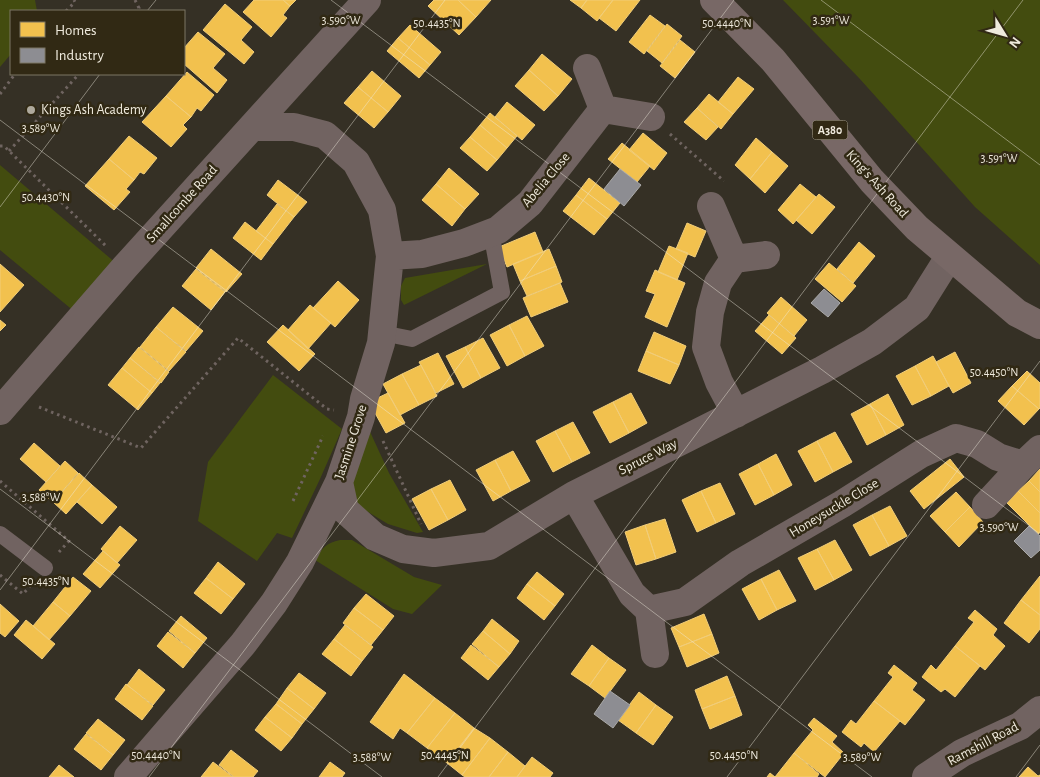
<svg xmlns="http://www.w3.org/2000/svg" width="1040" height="777" font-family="'Alegreya Sans',sans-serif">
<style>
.green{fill:#434c0f}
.homes{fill:#f2c14e;stroke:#f1cd79}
.industry{fill:#8d8d92;stroke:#aaa9a8}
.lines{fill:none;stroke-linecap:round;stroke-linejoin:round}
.path{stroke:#6f6460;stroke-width:3;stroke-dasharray:2.5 4;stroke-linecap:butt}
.service{stroke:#716361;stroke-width:16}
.minor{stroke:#716361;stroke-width:28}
.trunk{stroke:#786866;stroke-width:28}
.ticks{fill:none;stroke:#efeadd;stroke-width:1;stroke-opacity:0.45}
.poi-dot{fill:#aea99d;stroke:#312914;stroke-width:2}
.labels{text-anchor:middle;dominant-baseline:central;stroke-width:5;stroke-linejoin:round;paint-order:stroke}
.shield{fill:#312914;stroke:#b6b0a1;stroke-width:1}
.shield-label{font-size:12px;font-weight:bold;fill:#efeadd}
.poi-label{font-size:14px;fill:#efeadd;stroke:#312914;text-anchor:start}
.street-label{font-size:14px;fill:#efeadd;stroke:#312914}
.ticks-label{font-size:12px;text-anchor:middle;fill:#efeadd;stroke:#312914;stroke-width:5;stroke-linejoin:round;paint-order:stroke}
</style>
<rect width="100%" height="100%" fill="#353025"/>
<path class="green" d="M 0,0 L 35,0 L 37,11 L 11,11 L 11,54 L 0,67 Z
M 783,0 L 1040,0 L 1040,265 L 975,207 L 859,78 Z
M 0,165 L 117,264 L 75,312 L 0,250 Z
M 487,264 L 404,305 L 401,300 L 401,286 L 405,278 Z
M 273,375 L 342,429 L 320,479 L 292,538 L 277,533 L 257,561 L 198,521 L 208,462 Z
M 366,423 L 389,473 L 423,532 L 417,533 L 388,524 L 355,504 L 349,491 Z
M 340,540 L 352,540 L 414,577 L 442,585 L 412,614 L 393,609 L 315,560 C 322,548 326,543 340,540 Z"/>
<path class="homes" d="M 254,0 L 283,0 L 290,6 L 283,15 L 287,18 L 271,37 L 243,12 Z
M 283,0 L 296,0 L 290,6 Z
M 434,0 L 458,0 L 476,17 L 459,35 L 428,6 Z
M 458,0 L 491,0 L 476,17 Z
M 570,0 L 587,0 L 581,8 Z
M 587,0 L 613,0 L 597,21 L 581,8 Z
M 613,0 L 640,0 L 616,31 L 599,18 Z
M 225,4 L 252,27 L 241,40 L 254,52 L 244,64 L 203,30 Z
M 650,15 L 665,26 L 644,54 L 629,42 Z
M 667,24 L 682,36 L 662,63 L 647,51 Z
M 410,25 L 441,52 L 430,65 L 398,38 Z
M 198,32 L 225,54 L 213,68 L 227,80 L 217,93 L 184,64 L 184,48 Z
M 398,38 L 430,65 L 419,78 L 387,51 Z
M 680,40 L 695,52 L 675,78 L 660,66 Z
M 542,54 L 572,79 L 558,96 L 529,70 Z
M 529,70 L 558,96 L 544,111 L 515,86 Z
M 372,71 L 401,96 L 388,112 L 358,87 Z
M 187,72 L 214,95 L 201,111 L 197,108 L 191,117 L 166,96 Z
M 738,77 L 754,89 L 733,114 L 718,102 Z
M 358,87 L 388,112 L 374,128 L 344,103 Z
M 709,94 L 733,114 L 721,129 L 697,108 Z
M 166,96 L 191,117 L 183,125 L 187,129 L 171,147 L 142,122 Z
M 507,102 L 535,125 L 522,140 L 495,117 Z
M 697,108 L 718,127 L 706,140 L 684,122 Z
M 490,113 L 517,136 L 507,148 L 480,125 Z
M 480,125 L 507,148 L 497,160 L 470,137 Z
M 643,133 L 667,153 L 654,170 L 629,150 Z
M 129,136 L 157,158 L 144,174 L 140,172 L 134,180 L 109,159 Z
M 470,137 L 497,160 L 487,171 L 460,148 Z
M 756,138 L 772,152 L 750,179 L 735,165 Z
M 622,143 L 650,166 L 637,182 L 608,159 Z
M 772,152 L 788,166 L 765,193 L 750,179 Z
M 109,159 L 134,180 L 126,189 L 130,192 L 114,210 L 85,186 Z
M 449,168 L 479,194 L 465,209 L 436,184 Z
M 589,178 L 620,203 L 607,219 L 576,195 Z
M 278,180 L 307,202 L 294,217 L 267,195 Z
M 436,184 L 465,209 L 452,226 L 422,200 Z
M 800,184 L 816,197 L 793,224 L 778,210 Z
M 819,194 L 835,207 L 812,234 L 796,220 Z
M 576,195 L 607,219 L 594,235 L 563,211 Z
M 277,204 L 294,217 L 273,244 L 256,231 Z
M 245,222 L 273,244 L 261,260 L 233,238 Z
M 687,223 L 706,231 L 695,257 L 676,249 Z
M 535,232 L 543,252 L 507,267 L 499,247 Z
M 859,242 L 875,256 L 853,283 L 837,269 Z
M 669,246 L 688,253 L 677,280 L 658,272 Z
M 211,249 L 242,274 L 226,292 L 196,268 Z
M 549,249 L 556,266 L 520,281 L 513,264 Z
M 829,263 L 856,286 L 842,302 L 815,279 Z
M 0,264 L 24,285 L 0,312 Z
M 556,266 L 562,282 L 527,296 L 520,281 Z
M 196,269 L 225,292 L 211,310 L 182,286 Z
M 655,270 L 685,283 L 667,327 L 645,317 L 655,294 L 646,291 Z
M 338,281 L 359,300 L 335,327 L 313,308 Z
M 560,283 L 568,302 L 531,317 L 523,298 Z
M 781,297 L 807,320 L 794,336 L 767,313 Z
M 310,305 L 331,323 L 308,349 L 288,330 Z
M 173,307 L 203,331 L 186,351 L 156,327 Z
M 769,315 L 796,338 L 782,354 L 755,331 Z
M 527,316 L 544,346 L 525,356 L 509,325 Z
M 0,320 L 6,325 L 0,331 Z
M 283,325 L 315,354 L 299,371 L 267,342 Z
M 509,325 L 525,356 L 507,366 L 490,335 Z
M 156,327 L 186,352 L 169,371 L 140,347 Z
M 654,332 L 686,346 L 679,365 L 646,351 Z
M 483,338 L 500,368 L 481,378 L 465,347 Z
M 139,347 L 169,372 L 161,383 L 130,358 Z
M 465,347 L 481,378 L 463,388 L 446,356 Z
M 646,351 L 679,365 L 670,384 L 638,371 Z
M 955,352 L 971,383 L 953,393 L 936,362 Z
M 438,353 L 454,384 L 436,393 L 419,362 Z
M 933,356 L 949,386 L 931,396 L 915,366 Z
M 130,358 L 160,383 L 152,393 L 122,368 Z
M 421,365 L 437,396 L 419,405 L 402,374 Z
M 915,366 L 931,396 L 912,405 L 896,376 Z
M 122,368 L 152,393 L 138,410 L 108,385 Z
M 1027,371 L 1040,383 L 1040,408 L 1039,409 L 1012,386 Z
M 402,374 L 419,405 L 400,415 L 383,384 Z
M 1012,386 L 1039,409 L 1024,425 L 998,401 Z
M 388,393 L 405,423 L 386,433 L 369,402 Z
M 631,393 L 647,423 L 629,433 L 613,402 Z
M 888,394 L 904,425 L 886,435 L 870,404 Z
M 613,402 L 629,433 L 610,443 L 593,412 Z
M 870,404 L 886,435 L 867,445 L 851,414 Z
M 573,422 L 590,453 L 572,462 L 555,431 Z
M 555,431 L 572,462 L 553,472 L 536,441 Z
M 835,432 L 852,462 L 833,472 L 817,441 Z
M 817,441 L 833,472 L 815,482 L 798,451 Z
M 34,443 L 60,466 L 46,482 L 20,459 Z
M 513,451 L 530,481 L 511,491 L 495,460 Z
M 776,454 L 792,485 L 774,495 L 758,464 Z
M 950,459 L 964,477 L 924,509 L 910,491 Z
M 495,460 L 511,491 L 493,501 L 476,470 Z
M 65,461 L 78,473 L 53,502 L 39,490 Z
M 758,464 L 774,495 L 755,505 L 739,474 Z
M 1040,469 L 1040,492 L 1029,481 Z
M 79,473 L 92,485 L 66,514 L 53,502 Z
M 450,480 L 466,510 L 448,520 L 431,489 Z
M 1029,481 L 1040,492 L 1040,513 L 1018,491 Z
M 720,483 L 735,514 L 716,523 L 701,491 Z
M 92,485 L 117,507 L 102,524 L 77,502 Z
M 431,489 L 448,520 L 429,530 L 412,499 Z
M 701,491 L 716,523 L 697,532 L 682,500 Z
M 1018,491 L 1040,513 L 1040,532 L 1038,534 L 1007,503 Z
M 956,492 L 970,507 L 945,532 L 930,516 Z
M 890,506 L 907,536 L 889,546 L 872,515 Z
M 970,507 L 983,522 L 959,547 L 945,532 Z
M 872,515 L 889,546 L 870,556 L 853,525 Z
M 665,519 L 676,552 L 656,559 L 645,525 Z
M 645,525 L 656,559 L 636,565 L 625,532 Z
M 120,526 L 137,540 L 117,563 L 101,549 Z
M 835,540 L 852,570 L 834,580 L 817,549 Z
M 817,549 L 834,580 L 815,590 L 798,558 Z
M 103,551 L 120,565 L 100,588 L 83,574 Z
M 218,562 L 245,584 L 233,599 L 206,578 Z
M 779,570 L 796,601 L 777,610 L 761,579 Z
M 537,572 L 564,594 L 555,606 L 527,584 Z
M 1040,576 L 1040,615 L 1021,600 Z
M 73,577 L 91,591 L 70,616 L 53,602 Z
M 206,578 L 233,599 L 221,614 L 194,593 Z
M 761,579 L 777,610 L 759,620 L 742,589 Z
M 527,584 L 555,606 L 544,620 L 517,598 Z
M 366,594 L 394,616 L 383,630 L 354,608 Z
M 1021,600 L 1040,615 L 1040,629 L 1029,643 L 1004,623 Z
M 53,602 L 70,616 L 49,640 L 33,626 Z
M 0,604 L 19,621 L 5,637 L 0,633 Z
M 354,608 L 383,630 L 371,645 L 343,623 Z
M 975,610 L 997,629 L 993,635 L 1005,646 L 985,670 L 955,646 L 974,622 L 968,618 Z
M 704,614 L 712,634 L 679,647 L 671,628 Z
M 181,616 L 207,638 L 195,653 L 169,631 Z
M 492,619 L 519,641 L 510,654 L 483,631 Z
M 26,620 L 55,644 L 42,659 L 14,635 Z
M 345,625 L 373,647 L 362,661 L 334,639 Z
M 483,631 L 510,654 L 499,667 L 472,644 Z
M 168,632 L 195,653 L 183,668 L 157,646 Z
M 712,634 L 719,653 L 687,667 L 679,647 Z
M 334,639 L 362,661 L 351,676 L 322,654 Z
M 471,645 L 499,667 L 488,680 L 461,658 Z
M 592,645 L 609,658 L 589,686 L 571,674 Z
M 955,646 L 980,666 L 955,697 L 945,689 L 941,692 L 922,677 L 931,665 L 936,670 Z
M 609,658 L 626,670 L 605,698 L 589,686 Z
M 894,665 L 917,683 L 912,690 L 925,700 L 905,725 L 874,701 L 893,677 L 888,673 Z
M 139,669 L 165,690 L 153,705 L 127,685 Z
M 299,673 L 326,693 L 314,709 L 287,688 Z
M 404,674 L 435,698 L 407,733 L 400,728 L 393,739 L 370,722 Z
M 727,676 L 735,696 L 702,709 L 695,690 Z
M 126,684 L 153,706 L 142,720 L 115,699 Z
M 287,688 L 314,709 L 302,724 L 276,704 Z
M 639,692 L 656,705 L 636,733 L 618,720 Z
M 735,696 L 742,715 L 710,729 L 702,709 Z
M 435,698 L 455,713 L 427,748 L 407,733 Z
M 874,701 L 900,721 L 874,752 L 864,743 L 861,747 L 842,732 L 851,720 L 856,724 Z
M 276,704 L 302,724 L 292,738 L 265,717 Z
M 656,705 L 673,717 L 653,745 L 636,733 Z
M 455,713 L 474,728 L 447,763 L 427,748 Z
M 265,717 L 292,738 L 281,751 L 255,730 Z
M 814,718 L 837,736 L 832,742 L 844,753 L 825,777 L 794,753 L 813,730 L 808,725 Z
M 98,719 L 125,740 L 113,755 L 86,733 Z
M 474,728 L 490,738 L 462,775 L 447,763 Z
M 86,734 L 113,755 L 101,770 L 74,749 Z
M 490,738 L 508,752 L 489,777 L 465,777 L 462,775 Z
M 231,750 L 258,771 L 253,777 L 234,777 L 219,765 Z
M 508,752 L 525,766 L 517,777 L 489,777 Z
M 794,753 L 819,774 L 817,777 L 767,777 L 770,773 L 775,777 Z
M 532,757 L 553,773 L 550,777 L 517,777 Z
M 213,762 L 233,777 L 201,777 Z
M 330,762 L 345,773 L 342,777 L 319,777 Z
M 59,765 L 74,777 L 49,777 Z
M 1028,767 L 1038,776 L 1040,775 L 1040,777 L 1019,777 Z"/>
<path class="industry" d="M 620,169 L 641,185 L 624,206 L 604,189 Z
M 824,289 L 840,303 L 828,317 L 811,303 Z
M 1029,526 L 1040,536 L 1040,550 L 1031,558 L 1014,541 Z
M 610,691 L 630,705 L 613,728 L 594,714 Z"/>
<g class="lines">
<path class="path" d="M 135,0 L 139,8 L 136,11
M 66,11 L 75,2 L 74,0
M 0,94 L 15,74
M 670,134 L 724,181
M 0,146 L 4,146 L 106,246
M 9,151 L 79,74
M 39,407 L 141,448 L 238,338 L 327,409 L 334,410
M 383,441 L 421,524
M 0,481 L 69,541 L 59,552
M 293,501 L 323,436
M 0,575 L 23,594 L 31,585"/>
<path class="service" d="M 382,333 L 412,339 L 502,292 L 491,232
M 0,534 L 45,568"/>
<path class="minor" d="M 603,109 L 651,117
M 711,206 L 734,259
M 390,256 L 422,254 L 464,243 L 498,230 L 530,203 L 603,109 L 587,68
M 0,411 L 125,267 L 367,0
M 736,414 L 719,382 L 706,347 L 710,312 L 718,283 L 734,259 L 766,255
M 339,482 L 345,510 L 375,537 L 403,549 L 434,553 L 489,546 L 574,495 L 822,370 L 872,342 L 917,308 L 949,257
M 574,495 L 632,594 L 649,610 L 685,602 L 740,563 L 842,504 L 921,454 L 956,438 L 977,444 L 998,457 L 1023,465 L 1040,449
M 986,505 L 1023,465
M 649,610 L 655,654
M 128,777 L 243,644 L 274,603 L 300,562 L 339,482 L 361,417 L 364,399 L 381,343 L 390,256 L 382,210 L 356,162 L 325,135 L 294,127 L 253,127
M 926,777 L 962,753 L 1020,726 L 1040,710"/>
<path class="trunk" d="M 714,0 L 773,60 L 872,181 L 917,228 L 1017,313 L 1040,325"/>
</g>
<path class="ticks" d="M 331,0 L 1040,534M 821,0 L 1040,165M 147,11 L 156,0M 0,120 L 872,777M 0,207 L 100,74M 0,489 L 382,777M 0,590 L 445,0M 149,777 L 734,0M 438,777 L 1023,0M 727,777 L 1040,361M 1016,777 L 1040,745"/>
<circle class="poi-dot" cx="31" cy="110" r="5"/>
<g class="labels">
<rect class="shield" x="812.5" y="120.5" width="35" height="19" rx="4"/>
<g class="shield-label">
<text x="830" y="130">A380</text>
</g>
<g class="poi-label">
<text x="41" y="110">Kings Ash Academy</text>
</g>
<g class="street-label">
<text transform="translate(546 180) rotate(-50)">Abelia Close</text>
<text transform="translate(877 184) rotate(48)">King's Ash Road</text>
<text transform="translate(182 204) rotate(-48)">Smallcombe Road</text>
<text transform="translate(351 442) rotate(-72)">Jasmine Grove</text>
<text transform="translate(648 457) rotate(-27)">Spruce Way</text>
<text transform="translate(834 508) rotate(-31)">Honeysuckle Close</text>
<text transform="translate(983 744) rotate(-28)">Ramshill Road</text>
</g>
</g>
<g class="ticks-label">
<text x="341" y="24">3.590°W</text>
<text x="831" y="24">3.591°W</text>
<text x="437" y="27">50.4435°N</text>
<text x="727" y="27">50.4440°N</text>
<text x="41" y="132">3.589°W</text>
<text x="999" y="162">3.591°W</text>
<text x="46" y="201">50.4430°N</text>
<text x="994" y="376">50.4450°N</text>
<text x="41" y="501">3.588°W</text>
<text x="999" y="531">3.590°W</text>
<text x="46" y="585">50.4435°N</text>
<text x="156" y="759">50.4440°N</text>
<text x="445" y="759">50.4445°N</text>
<text x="734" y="759">50.4450°N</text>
<text x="372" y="761">3.588°W</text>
<text x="862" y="761">3.589°W</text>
</g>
<rect x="10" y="10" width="175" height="65" fill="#312914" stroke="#7d7664"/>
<rect x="20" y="22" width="25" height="15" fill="#f2c14e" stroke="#7d7664"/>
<text x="55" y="35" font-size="15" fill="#efeadd">Homes</text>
<rect x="20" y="48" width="25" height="15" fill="#8d8d92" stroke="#7d7664"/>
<text x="55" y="60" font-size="15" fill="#efeadd">Industry</text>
<g transform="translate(1005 35) rotate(127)" stroke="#312914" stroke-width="4" paint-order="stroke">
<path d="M0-4L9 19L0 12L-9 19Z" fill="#efeadd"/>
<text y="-8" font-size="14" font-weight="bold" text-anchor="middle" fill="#efeadd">N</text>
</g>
</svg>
